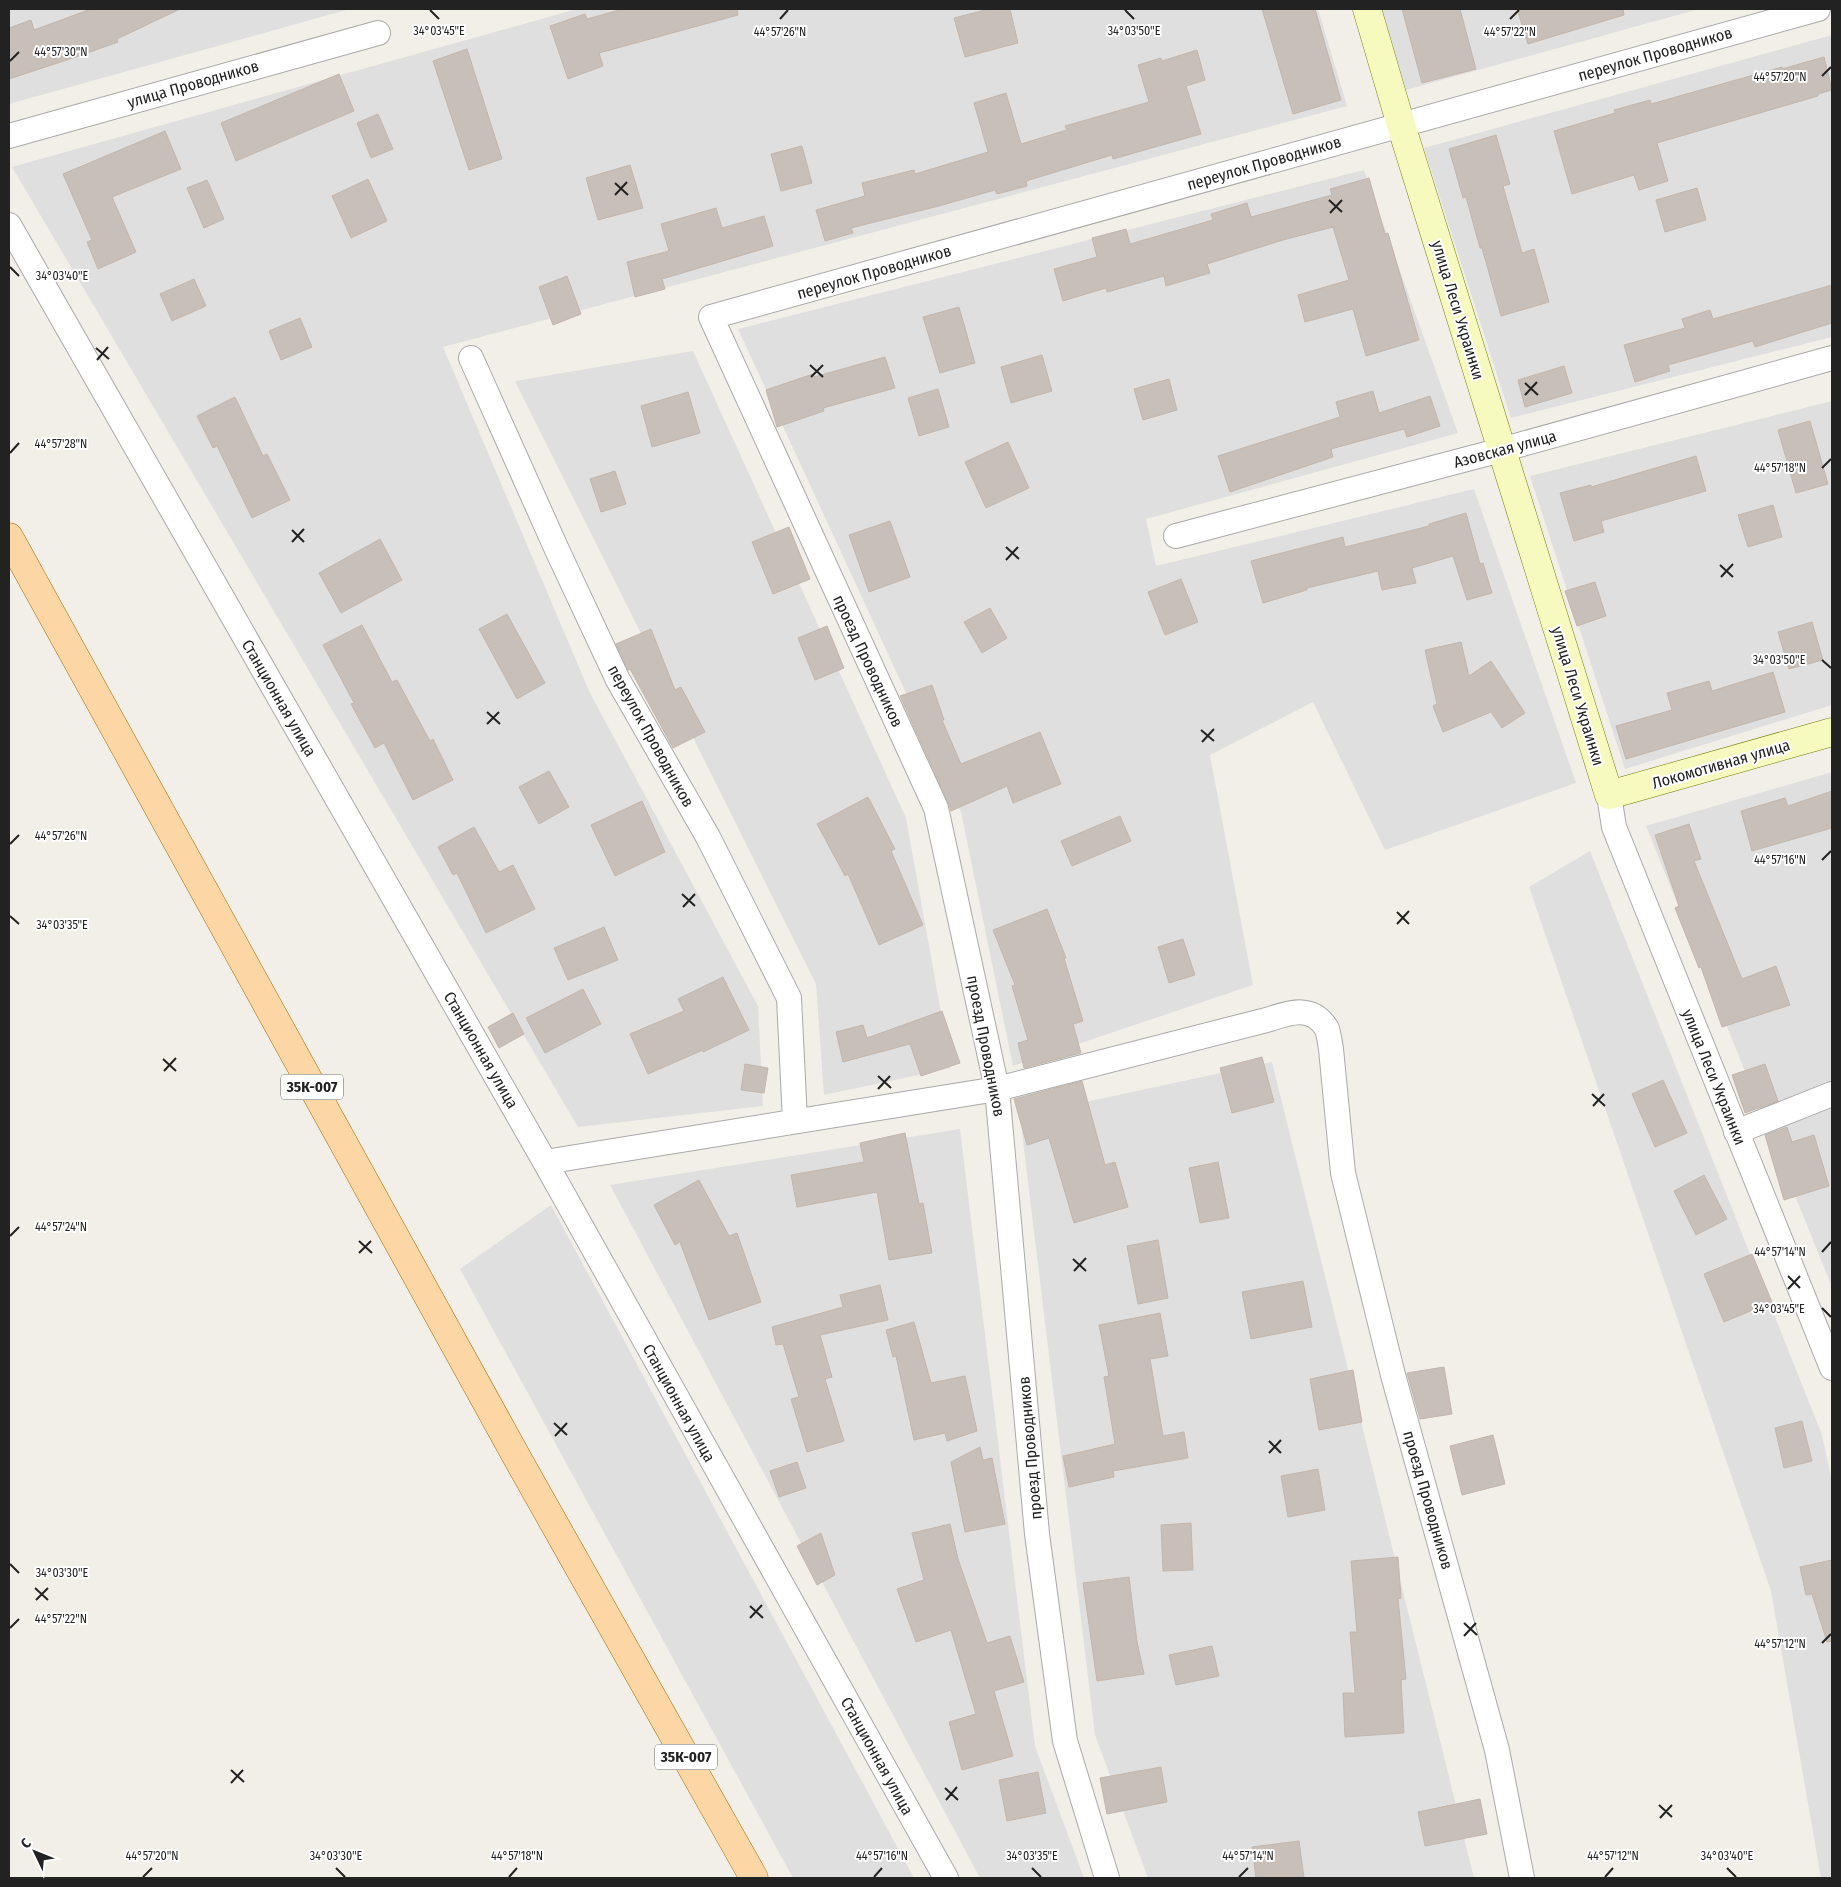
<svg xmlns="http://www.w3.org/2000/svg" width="1841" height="1887" font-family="'Fira Sans Condensed',sans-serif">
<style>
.residential{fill:#e0dfdf}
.building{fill:#c7bfb8;stroke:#c4b6ab}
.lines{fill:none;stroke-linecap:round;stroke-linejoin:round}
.street-casing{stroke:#a9a9a9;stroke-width:26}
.secondary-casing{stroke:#707d05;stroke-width:29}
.primary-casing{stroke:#a06b00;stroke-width:29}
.street{stroke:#fff;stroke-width:24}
.secondary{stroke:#f7fabf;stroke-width:28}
.primary{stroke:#fcd6a4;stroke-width:28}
.ticks{fill:none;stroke:#222;stroke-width:2}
.labels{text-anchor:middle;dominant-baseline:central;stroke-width:4;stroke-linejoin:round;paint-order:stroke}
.shield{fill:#fff;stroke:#646464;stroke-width:1}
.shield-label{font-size:15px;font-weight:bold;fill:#222}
.street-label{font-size:16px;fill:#222;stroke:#fff}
.ticks-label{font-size:12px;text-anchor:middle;fill:#222;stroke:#fff;stroke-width:4;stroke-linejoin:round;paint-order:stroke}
</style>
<rect width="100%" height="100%" fill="#f2efe9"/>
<path class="residential" d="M 9,9 L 350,9 L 9,104 Z
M 577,9 L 1318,9 L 1347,106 L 443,347 L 590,693 L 758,1006 L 763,1106 L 578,1127 L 12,167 Z
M 1382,9 L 1699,9 L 1406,90 Z
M 1832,35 L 1832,337 L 1511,418 L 1424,148 Z
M 1364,170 L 1458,433 L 1146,519 L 1156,566 L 1474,489 L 1576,783 L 1385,850 L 1313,702 L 1210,755 L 1253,985 L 1013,1066 L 961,812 L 738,329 Z
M 693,351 L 906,818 L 951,1068 L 824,1095 L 816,984 L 515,381 Z
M 1832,401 L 1832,705 L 1625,769 L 1530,476 Z
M 1832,772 L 1832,1287 L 1646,826 Z
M 1590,851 L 1822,1435 L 1832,1482 L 1832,1878 L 1821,1878 L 1771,1591 L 1529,887 Z
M 1272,1062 L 1474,1878 L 1148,1878 L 1095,1735 L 1020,1116 Z
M 960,1129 L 1035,1746 L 1084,1878 L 980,1878 L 610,1185 Z
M 551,1205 L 914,1878 L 793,1878 L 460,1269 Z"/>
<path class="building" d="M 91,9 L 180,9 L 117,39 L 118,42 L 76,57 L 9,79 L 9,28 L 31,20 L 34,30 Z
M 623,9 L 737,9 L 738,15 L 599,53 L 603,66 L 568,79 L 550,26 L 585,14 L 587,19 Z
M 989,9 L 1010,9 L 1018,43 L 965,57 L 954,18 Z
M 1262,9 L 1315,9 L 1341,100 L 1293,114 Z
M 1402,9 L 1460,9 L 1476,69 L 1422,83 Z
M 1517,9 L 1623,9 L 1624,15 L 1528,44 Z
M 467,49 L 502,159 L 469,170 L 433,61 Z
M 1197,50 L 1205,80 L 1186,86 L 1201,134 L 1113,159 L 1112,155 L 1026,181 L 1027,186 L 997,194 L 995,190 L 939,206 L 851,228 L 853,233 L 825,241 L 816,210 L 865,196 L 862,183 L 914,170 L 915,174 L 988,152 L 974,103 L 1006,93 L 1021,144 L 1067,130 L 1065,126 L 1149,102 L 1138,65 L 1161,58 L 1162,61 Z
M 1824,57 L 1832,90 L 1818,94 L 1818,96 L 1657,143 L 1668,181 L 1639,190 L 1634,175 L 1572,194 L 1554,131 L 1615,113 L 1614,110 L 1650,100 L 1651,104 L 1782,67 L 1782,69 Z
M 339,74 L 354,111 L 236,161 L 221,123 Z
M 378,114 L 393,149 L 371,158 L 357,123 Z
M 165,131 L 181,169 L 112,197 L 136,252 L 98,269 L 87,242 L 92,240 L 63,174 Z
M 1496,135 L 1510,184 L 1503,186 L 1522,253 L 1534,249 L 1549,302 L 1501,316 L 1482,248 L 1480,248 L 1466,197 L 1463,198 L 1449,149 Z
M 802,146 L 812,183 L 781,191 L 771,154 Z
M 630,165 L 643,208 L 598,220 L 586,178 Z
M 1369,178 L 1385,234 L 1388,233 L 1419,340 L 1366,356 L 1353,309 L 1305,322 L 1298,295 L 1349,280 L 1333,227 L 1283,240 L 1207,264 L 1210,273 L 1166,286 L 1164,276 L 1107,292 L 1106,288 L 1063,301 L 1054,269 L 1097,257 L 1092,238 L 1126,229 L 1130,244 L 1213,220 L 1211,214 L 1247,203 L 1251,217 L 1332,195 L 1330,189 Z
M 368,179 L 387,221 L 351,238 L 332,196 Z
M 207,180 L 224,219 L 204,228 L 187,188 Z
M 1697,188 L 1706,220 L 1665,232 L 1656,200 Z
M 716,208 L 722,228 L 764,216 L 773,246 L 662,279 L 665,289 L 635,297 L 627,262 L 669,251 L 661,224 Z
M 567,276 L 581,314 L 553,325 L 539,287 Z
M 194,279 L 206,306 L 172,321 L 160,294 Z
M 1832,285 L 1832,323 L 1755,347 L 1753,341 L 1668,365 L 1670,371 L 1635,382 L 1624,345 L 1685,328 L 1682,319 L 1710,310 L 1713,319 Z
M 959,307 L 975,363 L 940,373 L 923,317 Z
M 300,318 L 312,347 L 281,360 L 269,331 Z
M 1042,355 L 1052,391 L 1011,403 L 1001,367 Z
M 885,357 L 895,388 L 823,408 L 824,411 L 777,427 L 766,390 L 813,374 L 814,377 Z
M 1564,366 L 1572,393 L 1525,407 L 1518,380 Z
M 1169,379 L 1177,410 L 1143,420 L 1134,389 Z
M 938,389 L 949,427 L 919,436 L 908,398 Z
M 1373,391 L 1379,413 L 1430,396 L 1440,426 L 1407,437 L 1404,429 L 1331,449 L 1333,457 L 1230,492 L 1218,456 L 1340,417 L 1336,402 Z
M 688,392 L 700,433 L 652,447 L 641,406 Z
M 235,397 L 263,456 L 267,454 L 290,500 L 252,518 L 217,446 L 213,448 L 197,416 Z
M 1810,421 L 1828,484 L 1796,493 L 1778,430 Z
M 1008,442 L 1029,488 L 986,508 L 965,462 Z
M 1696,456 L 1706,491 L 1601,521 L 1604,532 L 1574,541 L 1560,493 L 1591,485 L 1591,487 Z
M 615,471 L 626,504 L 601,512 L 590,479 Z
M 1773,505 L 1782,537 L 1748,547 L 1738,515 Z
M 1466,513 L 1480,564 L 1483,563 L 1492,593 L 1467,600 L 1453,556 L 1412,568 L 1416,583 L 1382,590 L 1378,571 L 1307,588 L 1307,590 L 1263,603 L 1251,561 L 1343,537 L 1345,547 L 1429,526 L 1429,524 Z
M 890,521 L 910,577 L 869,592 L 849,535 Z
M 789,527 L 810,579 L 773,594 L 752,542 Z
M 380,539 L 402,580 L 341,613 L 319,573 Z
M 1181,579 L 1198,622 L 1165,635 L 1148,592 Z
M 1595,582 L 1606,616 L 1577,626 L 1565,591 Z
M 990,608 L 1007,638 L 982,653 L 964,622 Z
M 507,614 L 545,683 L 517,699 L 479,629 Z
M 1812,622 L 1823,660 L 1789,669 L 1778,632 Z
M 362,625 L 392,682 L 397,680 L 430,741 L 433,739 L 453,780 L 413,800 L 384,743 L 375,748 L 351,704 L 354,703 L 323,645 Z
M 827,626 L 844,668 L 815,680 L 798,638 Z
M 651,629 L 675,690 L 681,687 L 705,732 L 673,748 L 630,669 L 628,670 L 616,644 Z
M 1461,642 L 1469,676 L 1491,661 L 1525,713 L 1502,728 L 1491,712 L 1443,732 L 1433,706 L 1437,704 L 1425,650 Z
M 1773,672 L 1785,712 L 1626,759 L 1616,726 L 1672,710 L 1667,693 L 1709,681 L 1712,691 Z
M 932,685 L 944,720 L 942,720 L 961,764 L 1040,732 L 1061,784 L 1013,803 L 1007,786 L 951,811 L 948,802 L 900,696 Z
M 549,771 L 569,807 L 539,824 L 519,787 Z
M 1832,791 L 1832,828 L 1752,851 L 1741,811 L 1785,798 L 1788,806 Z
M 868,797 L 895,849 L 891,851 L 923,925 L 879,945 L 848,874 L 845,876 L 817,824 Z
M 642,801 L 665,852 L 615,876 L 591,825 Z
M 1120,816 L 1131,841 L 1072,866 L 1061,841 Z
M 1689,824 L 1701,859 L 1694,861 L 1742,979 L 1776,966 L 1790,1005 L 1722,1027 L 1701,967 L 1699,968 L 1675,908 L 1679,906 L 1655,835 Z
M 474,827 L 499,872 L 513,865 L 535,909 L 486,933 L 457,873 L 453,875 L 438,847 Z
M 1047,909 L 1066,958 L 1064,958 L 1083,1021 L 1073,1024 L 1081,1053 L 1024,1068 L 1018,1043 L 1028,1040 L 1012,986 L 1015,985 L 993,930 Z
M 604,927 L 618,960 L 568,980 L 554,948 Z
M 1183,939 L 1195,975 L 1169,983 L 1158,947 Z
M 723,977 L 749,1030 L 703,1052 L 703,1050 L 648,1074 L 630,1034 L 684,1011 L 678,999 Z
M 583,989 L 601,1024 L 545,1053 L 526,1018 Z
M 942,1011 L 960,1063 L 921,1076 L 910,1044 L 843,1062 L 836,1032 L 863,1025 L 867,1038 Z
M 513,1013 L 524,1034 L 499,1048 L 488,1027 Z
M 1262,1057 L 1274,1102 L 1232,1113 L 1220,1068 Z
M 745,1064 L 768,1068 L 764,1093 L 741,1090 Z
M 1765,1064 L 1778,1101 L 1745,1113 L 1732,1075 Z
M 1663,1080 L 1687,1133 L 1655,1147 L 1632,1094 Z
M 1082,1081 L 1105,1165 L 1115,1162 L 1128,1207 L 1074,1223 L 1049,1138 L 1027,1145 L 1014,1099 Z
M 1787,1127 L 1792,1142 L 1814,1135 L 1829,1186 L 1784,1200 L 1765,1135 Z
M 905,1133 L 919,1204 L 923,1203 L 932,1253 L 889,1260 L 877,1192 L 797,1207 L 791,1175 L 864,1162 L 860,1143 Z
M 1218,1162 L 1229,1218 L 1200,1223 L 1189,1168 Z
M 1704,1175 L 1727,1219 L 1696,1235 L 1674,1191 Z
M 699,1180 L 729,1236 L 737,1233 L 761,1302 L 709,1320 L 680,1242 L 675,1245 L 654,1205 Z
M 1158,1240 L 1168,1298 L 1138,1304 L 1127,1246 Z
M 1752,1254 L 1772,1302 L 1724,1322 L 1704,1274 Z
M 1303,1281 L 1312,1327 L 1251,1339 L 1242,1292 Z
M 880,1285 L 888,1320 L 820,1335 L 832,1377 L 825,1379 L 844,1441 L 807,1452 L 791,1399 L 799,1397 L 783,1344 L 776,1345 L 772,1327 L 843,1307 L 840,1295 Z
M 1160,1313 L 1168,1356 L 1150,1359 L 1163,1436 L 1184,1432 L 1188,1458 L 1113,1471 L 1114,1477 L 1069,1487 L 1063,1456 L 1115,1444 L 1104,1377 L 1109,1376 L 1099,1325 Z
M 914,1322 L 931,1383 L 965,1376 L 977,1431 L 947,1441 L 945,1433 L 914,1440 L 896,1356 L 893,1357 L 886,1330 Z
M 1444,1367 L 1452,1414 L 1420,1419 L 1407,1373 Z
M 1353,1370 L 1362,1422 L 1319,1430 L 1310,1379 Z
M 1802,1421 L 1812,1461 L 1784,1468 L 1775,1428 Z
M 1493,1435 L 1505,1484 L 1462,1495 L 1450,1446 Z
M 980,1447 L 983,1460 L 992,1458 L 1005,1524 L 965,1532 L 951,1462 Z
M 797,1462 L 806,1488 L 779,1497 L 770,1471 Z
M 1318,1469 L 1325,1510 L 1288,1517 L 1281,1476 Z
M 1191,1523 L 1193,1570 L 1163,1571 L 1161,1525 Z
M 950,1524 L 958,1559 L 987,1643 L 1010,1636 L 1024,1682 L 994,1691 L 1013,1756 L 962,1770 L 949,1722 L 976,1714 L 951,1630 L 916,1642 L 897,1589 L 924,1580 L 912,1533 Z
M 821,1533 L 835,1575 L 817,1585 L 797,1546 Z
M 1398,1557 L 1401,1598 L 1398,1599 L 1406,1679 L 1401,1680 L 1404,1733 L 1345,1737 L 1343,1693 L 1355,1693 L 1350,1632 L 1357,1632 L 1351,1561 Z
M 1832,1560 L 1832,1641 L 1827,1642 L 1812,1594 L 1806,1595 L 1800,1567 Z
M 1129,1577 L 1137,1642 L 1144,1674 L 1097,1681 L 1083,1583 Z
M 1212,1646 L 1219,1676 L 1176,1685 L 1169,1655 Z
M 1161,1767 L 1167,1802 L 1107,1814 L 1100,1778 Z
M 1038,1772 L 1046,1813 L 1007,1821 L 999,1780 Z
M 1480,1799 L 1487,1834 L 1425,1846 L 1418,1812 Z
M 1299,1841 L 1304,1878 L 1256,1878 L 1252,1847 Z"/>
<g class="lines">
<g class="street-casing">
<path id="street" d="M 9,136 L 378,33
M 9,225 L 545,1162 L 946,1878
M 471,358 L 558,552 L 618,680 L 708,837 L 789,998 L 795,1121
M 1176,536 L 1501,450 L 1832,358
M 1609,795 L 1614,827 L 1832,1368
M 1736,1132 L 1832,1094
M 545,1162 L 997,1089 L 1270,1019 C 1291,1012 1313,1005 1327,1029 C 1329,1035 1330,1043 1331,1049 L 1343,1173 L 1393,1375 L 1497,1750 L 1522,1878
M 1107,1878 L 1065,1741 L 1037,1534 L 997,1089 L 936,808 L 711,317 L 1818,9"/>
</g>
<g class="secondary-casing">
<path id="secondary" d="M 1367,9 L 1401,125 L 1609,795 L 1832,732"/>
</g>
<g class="primary-casing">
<path id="primary" d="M 9,537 L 520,1463 L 754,1878"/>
</g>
<use href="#street" class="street"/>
<use href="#secondary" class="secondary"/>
<use href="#primary" class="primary"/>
</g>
<path class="ticks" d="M 430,10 L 439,19M 1125,10 L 1134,19M 780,19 L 788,10M 1510,19 L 1519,10M 10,61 L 19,52M 1822,76 L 1831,67M 615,183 L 628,195M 615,195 L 627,182M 1329,200 L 1342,212M 1330,213 L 1342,200M 10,267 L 19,276M 96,348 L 109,359M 97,360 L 108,347M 810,365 L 823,377M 811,377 L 823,365M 1525,383 L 1538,395M 1525,395 L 1537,382M 10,453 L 19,443M 1822,468 L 1831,459M 292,530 L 304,542M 292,542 L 304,529M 1006,547 L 1019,559M 1006,560 L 1018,547M 1720,565 L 1733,577M 1721,577 L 1733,564M 1822,660 L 1831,668M 487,712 L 500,724M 487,724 L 499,712M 1201,730 L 1214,741M 1202,742 L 1214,729M 10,844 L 19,835M 1822,860 L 1831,851M 682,894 L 695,906M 683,907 L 695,894M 1397,912 L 1409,924M 10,916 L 19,924M 1397,924 L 1409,911M 163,1059 L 176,1071M 164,1071 L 176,1058M 878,1076 L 891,1088M 878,1089 L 890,1076M 1592,1094 L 1605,1106M 1593,1106 L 1604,1094M 10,1236 L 19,1227M 359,1241 L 372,1253M 1822,1252 L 1831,1242M 359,1253 L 371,1241M 1073,1259 L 1086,1271M 1074,1271 L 1086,1258M 1788,1276 L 1800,1288M 1788,1289 L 1800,1276M 1822,1308 L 1831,1317M 554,1423 L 567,1435M 555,1436 L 567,1423M 1269,1441 L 1281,1453M 1269,1453 L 1281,1440M 10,1564 L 19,1573M 35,1588 L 48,1600M 36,1600 L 48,1588M 750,1606 L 763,1618M 750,1618 L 762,1605M 1464,1623 L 1477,1635M 10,1628 L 19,1619M 1464,1636 L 1476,1623M 1822,1643 L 1831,1634M 231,1770 L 244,1782M 231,1783 L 243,1770M 945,1788 L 958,1800M 946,1800 L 957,1787M 1659,1805 L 1672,1817M 1660,1818 L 1672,1805M 336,1868 L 345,1877M 1032,1868 L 1041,1877M 1727,1868 L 1736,1877M 143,1877 L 152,1868M 509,1877 L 517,1868M 874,1877 L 882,1868M 1239,1877 L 1248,1868M 1605,1877 L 1613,1868"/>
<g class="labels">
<g class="shield">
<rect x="281" y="1074.5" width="62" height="25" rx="4"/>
<rect x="655" y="1744.5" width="62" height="25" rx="4"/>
</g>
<g class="shield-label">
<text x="312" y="1087">35К-007</text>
<text x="686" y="1757">35К-007</text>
</g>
<g class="street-label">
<text transform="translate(1655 54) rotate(-16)">переулок Проводников</text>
<text transform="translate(193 84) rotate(-16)">улица Проводников</text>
<text transform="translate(1264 163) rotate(-16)">переулок Проводников</text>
<text transform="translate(874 272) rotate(-16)">переулок Проводников</text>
<text transform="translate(1458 310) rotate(73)">улица Леси Украинки</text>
<text transform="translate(1505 449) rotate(-15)">Азовская улица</text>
<text transform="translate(868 661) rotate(65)">проезд Проводников</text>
<text transform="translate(1578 696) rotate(73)">улица Леси Украинки</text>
<text transform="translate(279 698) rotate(60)">Станционная улица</text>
<text transform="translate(651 736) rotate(61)">переулок Проводников</text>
<text transform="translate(1721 764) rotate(-16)">Локомотивная улица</text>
<text transform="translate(986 1046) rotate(79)">проезд Проводников</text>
<text transform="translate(481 1050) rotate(60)">Станционная улица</text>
<text transform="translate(1714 1077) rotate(68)">улица Леси Украинки</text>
<text transform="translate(679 1403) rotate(61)">Станционная улица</text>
<text transform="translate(1030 1448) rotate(-95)">проезд Проводников</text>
<text transform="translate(1428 1500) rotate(74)">проезд Проводников</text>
<text transform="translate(877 1756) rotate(61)">Станционная улица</text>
</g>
</g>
<g class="ticks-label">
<text x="439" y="35">34°03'45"E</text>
<text x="1134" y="35">34°03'50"E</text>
<text x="780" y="36">44°57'26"N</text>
<text x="1510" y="36">44°57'22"N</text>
<text x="61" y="56">44°57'30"N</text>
<text x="1780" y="81">44°57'20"N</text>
<text x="62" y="280">34°03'40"E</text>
<text x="61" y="448">44°57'28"N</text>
<text x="1780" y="472">44°57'18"N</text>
<text x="1779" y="664">34°03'50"E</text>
<text x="61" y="840">44°57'26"N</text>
<text x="1780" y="864">44°57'16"N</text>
<text x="62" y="929">34°03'35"E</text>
<text x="61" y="1231">44°57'24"N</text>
<text x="1780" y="1256">44°57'14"N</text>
<text x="1779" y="1313">34°03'45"E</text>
<text x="62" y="1577">34°03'30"E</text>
<text x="61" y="1623">44°57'22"N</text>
<text x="1780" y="1648">44°57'12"N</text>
<text x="152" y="1860">44°57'20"N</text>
<text x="517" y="1860">44°57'18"N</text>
<text x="882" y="1860">44°57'16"N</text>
<text x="1248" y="1860">44°57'14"N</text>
<text x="1613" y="1860">44°57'12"N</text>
<text x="336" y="1860">34°03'30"E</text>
<text x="1032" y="1860">34°03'35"E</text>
<text x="1727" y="1860">34°03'40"E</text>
</g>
<rect width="1841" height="1887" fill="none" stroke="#222222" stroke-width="20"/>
<g transform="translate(35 1852) rotate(313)" stroke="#ffffff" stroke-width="4" paint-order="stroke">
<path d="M0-4L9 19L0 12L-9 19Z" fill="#222222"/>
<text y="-8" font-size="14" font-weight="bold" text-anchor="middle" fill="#222222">С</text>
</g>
</svg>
